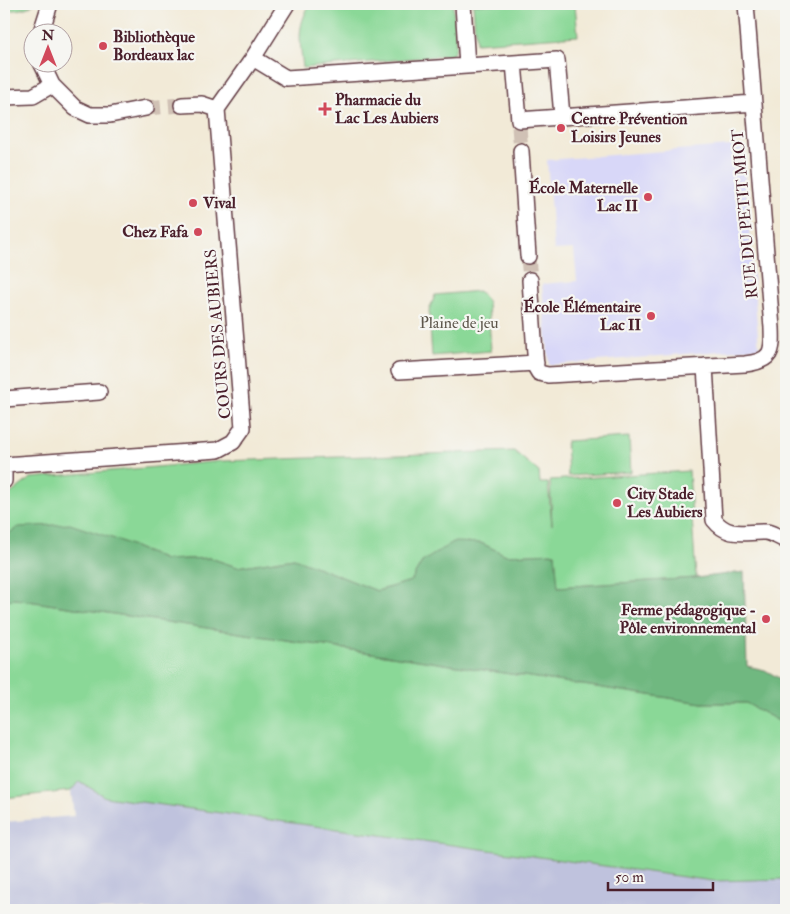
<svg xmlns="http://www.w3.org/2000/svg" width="790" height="914" font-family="'IM FELL Double Pica',serif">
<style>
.built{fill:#d8d7f8}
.industrial{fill:#bfc2dd}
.green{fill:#8ad897;stroke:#6a7c61}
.forest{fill:#6fb880;stroke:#5c6c56}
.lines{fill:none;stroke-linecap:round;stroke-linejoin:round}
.minor-tunnel{stroke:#d0c1b5;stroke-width:15;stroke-dasharray:15 8;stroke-linecap:butt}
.minor-casing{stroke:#633d45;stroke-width:18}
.minor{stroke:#fff;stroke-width:15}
.poi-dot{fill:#d1495b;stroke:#f6f6f2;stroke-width:2}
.labels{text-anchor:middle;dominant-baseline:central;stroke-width:4.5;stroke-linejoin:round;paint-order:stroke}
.poi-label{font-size:16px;font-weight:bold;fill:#4a1f2b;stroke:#f6f6f2;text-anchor:start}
.street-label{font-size:16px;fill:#4a1f2b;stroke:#f6f6f2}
.park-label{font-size:16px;fill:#5d564b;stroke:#f6f6f2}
</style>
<rect width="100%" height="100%" fill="#f6f6f2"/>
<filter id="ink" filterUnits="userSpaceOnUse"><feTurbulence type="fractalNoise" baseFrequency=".02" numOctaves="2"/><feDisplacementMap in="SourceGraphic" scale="10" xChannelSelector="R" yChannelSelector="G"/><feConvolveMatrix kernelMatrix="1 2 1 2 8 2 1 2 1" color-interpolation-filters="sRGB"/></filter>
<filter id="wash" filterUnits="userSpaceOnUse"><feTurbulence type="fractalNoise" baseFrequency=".0096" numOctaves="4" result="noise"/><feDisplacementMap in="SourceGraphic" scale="20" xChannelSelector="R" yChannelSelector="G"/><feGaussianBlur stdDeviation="1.12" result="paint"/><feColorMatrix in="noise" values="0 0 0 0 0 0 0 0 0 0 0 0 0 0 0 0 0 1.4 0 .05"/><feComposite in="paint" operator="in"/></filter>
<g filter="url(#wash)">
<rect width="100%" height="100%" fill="#f2ead7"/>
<path class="built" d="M 742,145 L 759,348 L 549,365 L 542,284 L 577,281 L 574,249 L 554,250 L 547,160 Z"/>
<path class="industrial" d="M 79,781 L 105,797 L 710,881 L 786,879 L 786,910 L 4,910 L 4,822 L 74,816 L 71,791 Z"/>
<path class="green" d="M 4,4 L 34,4 C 25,10 14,10 4,11 Z
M 310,4 L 453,4 L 456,46 L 453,54 L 451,55 L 303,68 C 300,40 296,29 310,4 Z
M 473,4 L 575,4 L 578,36 L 476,43 Z
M 479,291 L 488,302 L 491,351 L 432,356 L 429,311 L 435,295 Z
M 629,437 L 631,472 L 568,476 L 566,441 Z
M 514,451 L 539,472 L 540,483 L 548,483 L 552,525 L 550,480 L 689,471 L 696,578 L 557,587 L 555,553 L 506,555 L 481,543 L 422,562 L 411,581 L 377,591 L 294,558 L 237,567 L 210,558 L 165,560 L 121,541 L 4,537 L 4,494 L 10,494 L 31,478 L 223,461 Z
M 15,599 L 702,703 L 746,703 L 786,725 L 786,879 L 713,881 L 105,797 L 79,781 L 71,791 L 4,798 L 4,600 Z"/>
<path class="forest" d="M 70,524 L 121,541 L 165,560 L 210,558 L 237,567 L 294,558 L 377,591 L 411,581 L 422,562 L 453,542 L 481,543 L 506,555 L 555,553 L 558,587 L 696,578 L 744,572 L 747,666 L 765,670 L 786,682 L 786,725 L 746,703 L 702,703 L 15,599 L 4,600 L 4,537 L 18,527 Z"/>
</g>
<g filter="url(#ink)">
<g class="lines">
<path class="minor-tunnel" d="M 146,108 L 182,105
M 519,127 L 521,151
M 528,256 L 530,280"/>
<g class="minor-casing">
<path id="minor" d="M 463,4 L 467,66
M 41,32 L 50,4
M 253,58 L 286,78 L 557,60 L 562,116
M 41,62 L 52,85 L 75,108 L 90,115 L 110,115 L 146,108
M 514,63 L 519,120 L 754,103
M 4,97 L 33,96 L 52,85
M 182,105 L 202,104 L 217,109 L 253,58 L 287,4
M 521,151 L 528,256
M 530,280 L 536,368 L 539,373 L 548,375 L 745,364 C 772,361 773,352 772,328 L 746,4
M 705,366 L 714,520 C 729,539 745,531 766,532 C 772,533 779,537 785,540
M 399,371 L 536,363
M 4,399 L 99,392
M 4,465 L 218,450 L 233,442 L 243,428 L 217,109
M 4,468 L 4,481"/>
</g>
<use href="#minor" class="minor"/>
</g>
</g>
<g class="poi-dot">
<circle cx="103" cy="46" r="5"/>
<path d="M322.5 101.5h5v5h5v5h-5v5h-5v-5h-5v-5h5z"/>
<circle cx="561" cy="128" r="5"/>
<circle cx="648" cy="197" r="5"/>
<circle cx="193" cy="203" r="5"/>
<circle cx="198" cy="232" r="5"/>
<circle cx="651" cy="316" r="5"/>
<circle cx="617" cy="503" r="5"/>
<circle cx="766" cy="619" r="5"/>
</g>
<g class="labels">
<g class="poi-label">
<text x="113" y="37">Bibliothèque<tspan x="113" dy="18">Bordeaux lac</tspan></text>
<text x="335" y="100">Pharmacie du<tspan x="335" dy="18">Lac Les Aubiers</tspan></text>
<text x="571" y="119">Centre Prévention<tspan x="571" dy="18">Loisirs Jeunes</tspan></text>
<text x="638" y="188" text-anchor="end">École Maternelle<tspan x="638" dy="18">Lac II</tspan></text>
<text x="203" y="203">Vival</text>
<text x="188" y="232" text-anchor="end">Chez Fafa</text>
<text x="641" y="307" text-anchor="end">École Élémentaire<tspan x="641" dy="18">Lac II</tspan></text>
<text x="627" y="494">City Stade<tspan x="627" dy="18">Les Aubiers</tspan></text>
<text x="756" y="610" text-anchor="end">Ferme pédagogique -<tspan x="756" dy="18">Pôle environnemental</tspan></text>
</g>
<g class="street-label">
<text transform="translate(745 214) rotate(-95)">RUE DU PETIT MIOT</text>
<text transform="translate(218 334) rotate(-95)">COURS DES AUBIERS</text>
</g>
<g class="park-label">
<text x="459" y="323">Plaine de jeu</text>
</g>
</g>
<rect width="790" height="914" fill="none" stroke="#f6f6f2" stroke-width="20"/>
<g transform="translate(48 48)"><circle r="24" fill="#f6f6f2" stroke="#b1a0a2"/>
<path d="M0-4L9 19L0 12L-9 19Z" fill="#d1495b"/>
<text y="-8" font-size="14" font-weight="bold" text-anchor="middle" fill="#4a1f2b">N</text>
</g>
<path d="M608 882v8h105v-8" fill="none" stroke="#4a1f2b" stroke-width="2.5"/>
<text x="615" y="882" font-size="15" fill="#4a1f2b" stroke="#f6f6f2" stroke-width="4" paint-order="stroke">50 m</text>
</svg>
